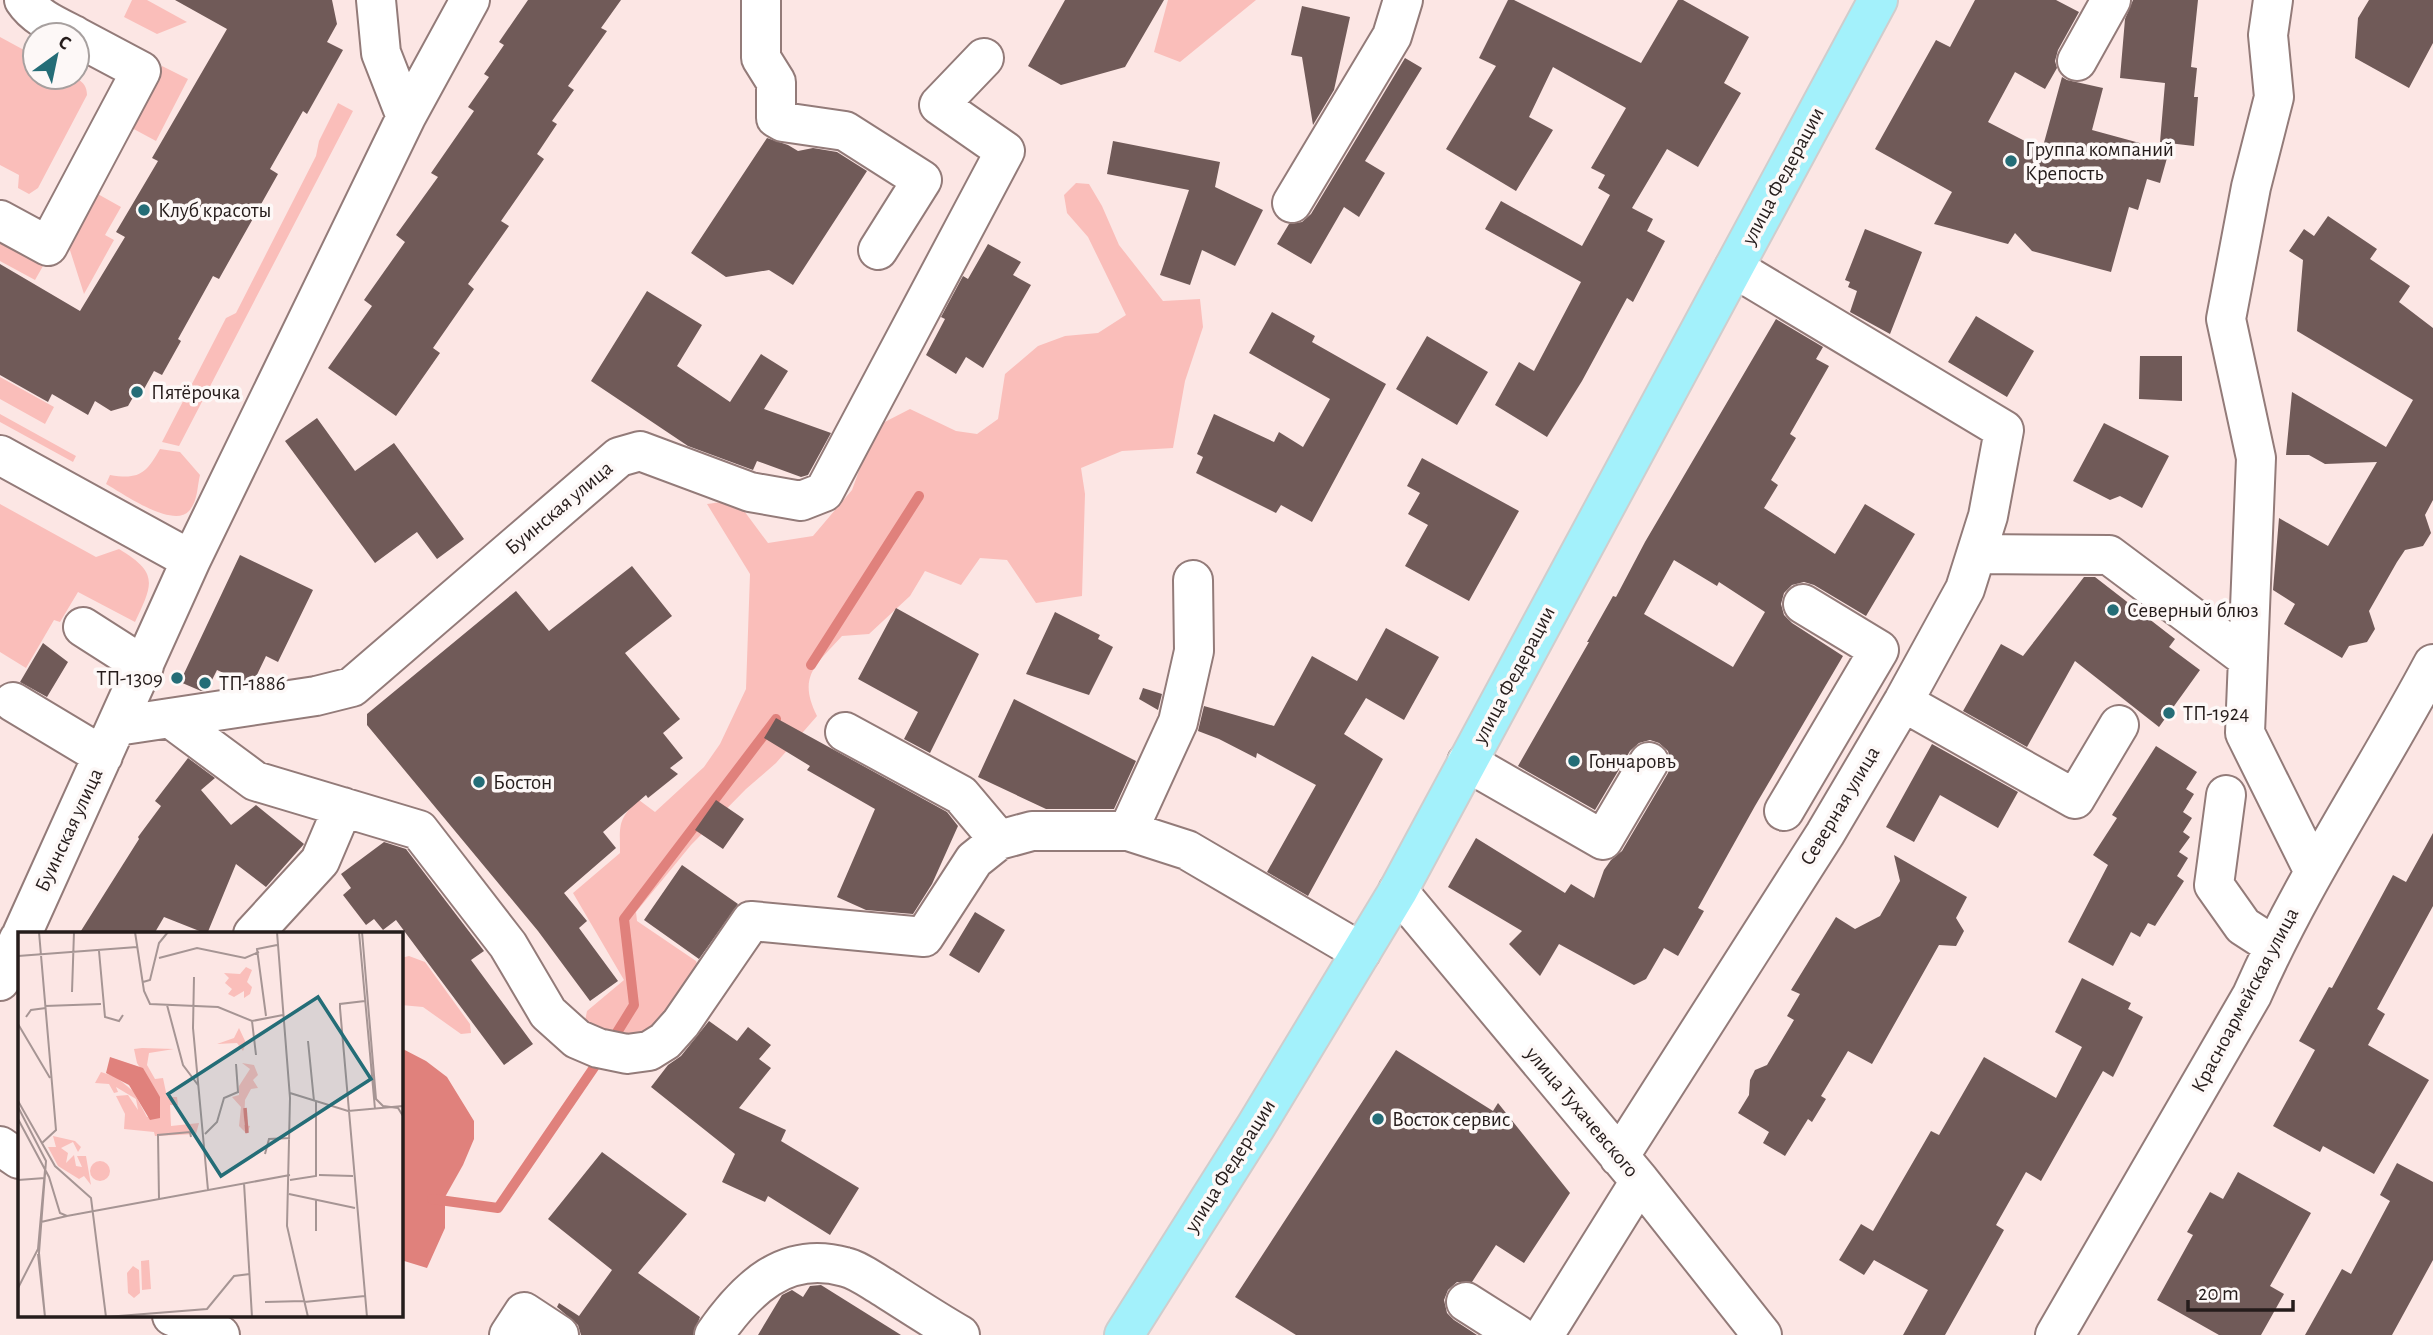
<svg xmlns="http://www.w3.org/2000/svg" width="2433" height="1335" font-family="'Alegreya Sans',sans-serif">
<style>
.green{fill:#fabeba}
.water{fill:#e0817c}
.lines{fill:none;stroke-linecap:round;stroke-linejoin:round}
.stream{stroke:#e0817c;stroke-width:10}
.building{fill:#705a58;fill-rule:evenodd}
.minor-casing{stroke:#937b79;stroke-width:42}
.major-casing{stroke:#cfcdcd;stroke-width:42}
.minor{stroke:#fff;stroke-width:38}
.major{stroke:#a3f1fb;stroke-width:38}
.poi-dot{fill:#246d77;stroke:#fdf8f7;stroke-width:2.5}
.labels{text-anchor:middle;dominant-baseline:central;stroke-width:7;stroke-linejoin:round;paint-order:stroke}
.poi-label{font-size:21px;fill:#251c1b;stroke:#fdf8f7;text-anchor:start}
.street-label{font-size:21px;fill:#251c1b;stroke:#fdf8f7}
.inset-river{fill:none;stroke:#e0817c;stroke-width:3.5}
.inset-road{fill:none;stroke:#a69594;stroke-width:2}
.view{fill:#246d77;fill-opacity:0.15;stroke:#246d77;stroke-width:3.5}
.inset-edge{fill:none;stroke:#251c1b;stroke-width:3.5}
</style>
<rect width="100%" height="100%" fill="#fce6e4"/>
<path class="green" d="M 132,0 L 147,0 L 187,22 L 157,34 L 124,17 Z
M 1168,0 L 1256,0 L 1180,62 L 1154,52 Z
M 0,37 L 35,56 L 35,77 C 52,77 87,70 87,95 L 38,188 L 29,194 L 18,188 L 19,175 L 0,165 Z
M 162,66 L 188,79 L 156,141 L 130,127 Z
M 338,103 L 353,111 L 179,446 L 162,442 L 226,318 L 236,313 L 316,156 L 319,141 Z
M 1076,183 L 1089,184 L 1102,206 L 1119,245 L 1163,301 L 1200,299 L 1203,327 L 1185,381 L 1173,448 L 1122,451 L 1081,468 L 1085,494 L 1082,596 L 1036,603 L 1007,560 L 980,558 L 961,585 L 925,571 L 910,596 L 869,634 L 842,636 C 816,665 797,676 817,716 L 776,763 L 746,789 L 691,845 L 636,912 L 637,921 L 696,961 L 701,973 L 665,1024 L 644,1033 L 606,1034 L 585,1021 L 587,1011 L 624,980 L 573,893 L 620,853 C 620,826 617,819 639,800 L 655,812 L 704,767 L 720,744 L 746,689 L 750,574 L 707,504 L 736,500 L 768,543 L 813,536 L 852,490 L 875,427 L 910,409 L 956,431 L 977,434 L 998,419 L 1005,374 L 1038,346 L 1065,336 L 1098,333 L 1126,315 L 1088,237 L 1067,213 L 1064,195 Z
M 96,193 L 121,207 L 105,235 L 114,240 L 84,294 L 68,244 Z
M 0,242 L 43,266 L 35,280 L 0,261 Z
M 0,377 L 54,407 L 45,424 L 0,399 Z
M 0,414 L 76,456 L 73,462 L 0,422 Z
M 160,449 L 180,452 L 200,475 C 197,487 198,501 189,511 C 173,529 122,493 106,484 L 110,475 C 140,480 146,473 160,449 Z
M 0,504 L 96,557 L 119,549 C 159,573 153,584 135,622 L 78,592 L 60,622 L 54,620 L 26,668 L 0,652 Z
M 409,956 L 425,962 L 470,1024 L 471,1033 L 461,1034 L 423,1007 L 401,1005 L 401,958 Z"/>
<path class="water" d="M 401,1048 L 426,1061 L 447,1077 L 474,1121 L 474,1139 L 463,1165 L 445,1197 L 445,1228 L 427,1268 L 401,1260 Z"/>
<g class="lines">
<path class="stream" d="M 811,665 L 919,496
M 616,1034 L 634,1005 L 624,919 L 776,719
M 432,1199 L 498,1208 L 595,1066"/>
</g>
<path class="building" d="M 175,0 L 332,0 L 337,24 L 327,42 L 343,50 L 307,114 L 303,111 L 270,169 L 278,174 L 219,279 L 213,276 L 178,339 L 181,341 L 162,375 L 154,371 L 144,389 L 139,387 L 128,406 L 111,411 L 95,401 L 88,415 L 52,394 L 48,402 L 0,375 L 0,264 L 80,311 L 125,237 L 116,232 L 158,161 L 152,158 L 227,29 Z
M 528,0 L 621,0 L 601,28 L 607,31 L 568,86 L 574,90 L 552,121 L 557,124 L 537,154 L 544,159 L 501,221 L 509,226 L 468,284 L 474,289 L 433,348 L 440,353 L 396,416 L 328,368 L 372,306 L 364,300 L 405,242 L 396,235 L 438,177 L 431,173 L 474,111 L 468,107 L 489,77 L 484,74 L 504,45 L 499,42 Z
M 1065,0 L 1164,0 L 1125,67 L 1061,85 L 1028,66 Z
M 1508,0 L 1514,0 L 1641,63 L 1678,0 L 1683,0 L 1749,37 L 1724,83 L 1741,93 L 1698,167 L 1667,149 L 1632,208 L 1653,219 L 1647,231 L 1665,241 L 1633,302 L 1627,298 L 1582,381 L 1547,437 L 1495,405 L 1519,362 L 1534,371 L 1581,282 L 1485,229 L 1501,201 L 1582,246 L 1610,195 L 1598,188 L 1605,175 L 1591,168 L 1626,108 L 1553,67 L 1529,117 L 1553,130 L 1516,191 L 1446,149 L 1496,66 L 1479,58 Z
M 1975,0 L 2056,0 L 2079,12 L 2058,50 L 2055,61 L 2057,68 L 2045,89 L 2015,72 L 1988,122 L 2042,150 L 2062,77 L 2067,80 L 2103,88 L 2092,130 L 2169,151 L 2160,183 L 2147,179 L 2138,210 L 2129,207 L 2111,272 L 2032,251 L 2015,233 L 2008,244 L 1934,224 L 1952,192 L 1875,149 L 1936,40 L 1950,47 Z
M 2133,0 L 2198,0 L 2191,67 L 2197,68 L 2194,97 L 2198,97 L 2194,146 L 2160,142 L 2165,83 L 2120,78 L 2125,19 Z
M 2369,0 L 2433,0 L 2433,43 L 2409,88 L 2355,58 L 2358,18 Z
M 1302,6 L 1350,17 L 1334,90 L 1313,125 L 1302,57 L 1291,55 Z
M 1405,58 L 1422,68 L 1365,161 L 1385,173 L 1359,217 L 1344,207 L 1311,264 L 1277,244 L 1289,224 L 1302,222 L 1311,214 Z
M 767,138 L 788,145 L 798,151 L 813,148 L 837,152 L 867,171 L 793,285 L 769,270 L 726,277 L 691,253 Z
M 1113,141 L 1220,162 L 1215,187 L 1263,210 L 1235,266 L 1202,250 L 1190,285 L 1160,275 L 1189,190 L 1107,174 Z
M 2328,216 L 2377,249 L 2370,259 L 2410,286 L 2399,302 L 2433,328 L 2433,500 L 2425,515 L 2431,533 L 2423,546 L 2405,550 L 2397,562 L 2369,611 L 2375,629 L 2367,642 L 2349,646 L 2342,658 L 2284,624 L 2295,604 L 2273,590 L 2279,518 L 2328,546 L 2377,462 L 2325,464 L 2309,455 L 2286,455 L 2292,392 L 2386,447 L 2413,400 L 2297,331 L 2303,260 L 2289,251 L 2304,229 L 2314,236 Z
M 1865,229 L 1922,252 L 1890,334 L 1850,312 L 1857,291 L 1848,287 L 1850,282 L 1845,280 Z
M 988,244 L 1021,262 L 1013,275 L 1031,285 L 983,368 L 966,357 L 956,374 L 926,355 L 945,319 L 941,317 L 963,276 L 968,279 Z
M 647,291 L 702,325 L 677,366 L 730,402 L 761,354 L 788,371 L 764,409 L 831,433 L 808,475 L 801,477 L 757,461 L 753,470 L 688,446 L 591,381 Z
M 1272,312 L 1315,336 L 1312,342 L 1386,384 L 1312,522 L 1281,505 L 1276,513 L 1196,473 L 1203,457 L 1197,454 L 1214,414 L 1274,442 L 1279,432 L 1303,447 L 1330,399 L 1249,353 Z
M 1976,316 L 2034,351 L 2007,397 L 1948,362 Z
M 1776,319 L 1823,347 L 1816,359 L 1829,366 L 1790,434 L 1796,438 L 1771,480 L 1778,485 L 1764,508 L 1835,554 L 1865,504 L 1915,534 L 1866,616 L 1814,585 L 1804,582 L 1792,585 L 1784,593 L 1781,604 L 1784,615 L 1792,623 L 1843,656 L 1755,806 L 1698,908 L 1704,911 L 1678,956 L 1664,948 L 1646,979 L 1634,985 L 1559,944 L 1540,976 L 1509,944 L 1522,931 L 1448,887 L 1476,838 L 1565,893 L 1571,884 L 1594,898 L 1604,870 L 1611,860 L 1622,851 L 1668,773 L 1671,762 L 1668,751 L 1659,743 L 1650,740 L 1639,743 L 1630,751 L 1595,810 L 1518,766 L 1589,642 L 1587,642 L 1613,596 L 1616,597 L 1645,542 ZM 1674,560 L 1717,586 L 1719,582 L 1765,612 L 1733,667 L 1644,614 Z
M 1427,336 L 1488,372 L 1457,425 L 1396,389 Z
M 2140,356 L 2182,356 L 2182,401 L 2139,399 Z
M 317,418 L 355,471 L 394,443 L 464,539 L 437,559 L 417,532 L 375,563 L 285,441 Z
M 2104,423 L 2169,456 L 2142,508 L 2120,496 L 2110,500 L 2073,481 Z
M 1422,458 L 1519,511 L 1469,601 L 1405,566 L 1428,525 L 1408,514 L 1420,493 L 1407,486 Z
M 240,555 L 313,590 L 278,662 L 266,656 L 253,683 L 247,684 L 217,670 L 207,690 L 201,691 L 180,682 Z
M 632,566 L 672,616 L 625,653 L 680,719 L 663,733 L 683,758 L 670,768 L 678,774 L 648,798 L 646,795 L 603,832 L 616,848 L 564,893 L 587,921 L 579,928 L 618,981 L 590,1001 L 538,931 L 367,725 L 367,714 L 516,591 L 549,631 Z
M 2084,577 L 2095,577 L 2175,639 L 2169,647 L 2200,670 L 2159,727 L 2075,661 L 2027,747 L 1963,711 L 2001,644 L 2023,656 Z
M 896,608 L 979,654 L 930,753 L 904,739 L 918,712 L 858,679 Z
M 1055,612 L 1100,635 L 1098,639 L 1113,647 L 1089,695 L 1026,674 Z
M 1386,628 L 1439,657 L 1404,720 L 1366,698 L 1344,734 L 1383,759 L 1308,896 L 1267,872 L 1316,785 L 1257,753 L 1256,758 L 1219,739 L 1198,731 L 1204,706 L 1274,726 L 1312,656 L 1357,681 Z
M 43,643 L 68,662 L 47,697 L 20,682 Z
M 1143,688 L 1162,694 L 1158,710 L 1139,699 Z
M 1014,699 L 1136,761 L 1114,809 L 1046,809 L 978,777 Z
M 776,718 L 947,812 L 958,826 L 932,884 L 913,914 L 866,910 L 837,897 L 875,809 L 807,770 L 810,766 L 764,738 Z
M 1932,744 L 2018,792 L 1998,828 L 1940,795 L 1914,842 L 1886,827 Z
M 2156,746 L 2197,772 L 2186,789 L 2194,794 L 2183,812 L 2192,818 L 2183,832 L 2190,837 L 2179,852 L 2188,858 L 2177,876 L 2184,881 L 2155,926 L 2148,923 L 2140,937 L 2131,932 L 2113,966 L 2068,942 L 2108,865 L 2093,855 L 2117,818 L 2112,815 Z
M 188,758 L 215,778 L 201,790 L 231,825 L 256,805 L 304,844 L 266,887 L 236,864 L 207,934 L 164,917 L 154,934 L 79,934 L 139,839 L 138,837 L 161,806 L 155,801 Z
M 716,800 L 744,819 L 723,849 L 695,830 Z
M 2433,833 L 2433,906 L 2377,1009 L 2385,1014 L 2368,1045 L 2429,1080 L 2374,1174 L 2323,1146 L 2320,1152 L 2273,1126 L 2315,1050 L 2299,1041 L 2329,987 L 2332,988 L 2393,875 L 2406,882 Z
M 384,842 L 406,849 L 484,951 L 471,960 L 533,1044 L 504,1065 L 396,920 L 383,930 L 374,919 L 366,925 L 343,895 L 351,888 L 341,874 Z
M 1894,855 L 1967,897 L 1956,918 L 1964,931 L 1956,946 L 1939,945 L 1872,1064 L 1848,1051 L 1821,1096 L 1826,1099 L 1812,1122 L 1808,1119 L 1785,1156 L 1763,1143 L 1769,1132 L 1738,1113 L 1749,1095 L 1750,1080 L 1755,1070 L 1767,1065 L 1794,1020 L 1787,1016 L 1800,994 L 1791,990 L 1836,917 L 1855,929 L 1880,916 L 1900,881 Z
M 682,865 L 738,904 L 699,959 L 644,920 Z
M 975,912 L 1005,930 L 979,973 L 949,955 Z
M 2082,978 L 2131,1003 L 2128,1009 L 2143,1017 L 2113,1077 L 2103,1071 L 2041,1181 L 2026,1172 L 1996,1225 L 2004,1230 L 1945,1335 L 1903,1335 L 1928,1290 L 1874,1260 L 1864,1275 L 1839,1260 L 1861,1224 L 1873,1231 L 1931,1131 L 1939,1135 L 1984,1057 L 2056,1098 L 2082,1047 L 2055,1032 Z
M 709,1021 L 737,1041 L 748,1027 L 771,1045 L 759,1059 L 771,1068 L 739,1108 L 786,1130 L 781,1141 L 859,1188 L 830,1235 L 768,1196 L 765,1202 L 722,1182 L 735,1154 L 651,1087 L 668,1065 L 681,1056 Z
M 1396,1050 L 1493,1111 L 1498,1103 L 1570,1193 L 1524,1263 L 1496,1245 L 1472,1282 L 1457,1282 L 1448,1290 L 1444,1300 L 1447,1313 L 1454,1320 L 1477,1335 L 1296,1335 L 1235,1297 Z
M 602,1152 L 687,1214 L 638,1273 L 700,1317 L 693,1335 L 581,1335 L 578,1325 L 557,1307 L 559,1303 L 579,1316 L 612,1270 L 548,1219 Z
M 2397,1163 L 2433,1182 L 2433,1260 L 2392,1335 L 2305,1335 L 2342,1269 L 2351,1274 L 2390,1201 L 2380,1195 Z
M 2238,1172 L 2311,1213 L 2270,1286 L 2284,1294 L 2261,1335 L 2219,1335 L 2157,1300 L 2193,1235 L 2187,1232 L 2210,1192 L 2223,1199 Z
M 821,1285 L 901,1335 L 758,1335 L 782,1295 L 792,1290 L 803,1297 L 810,1286 Z"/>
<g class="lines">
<g class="minor-casing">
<path id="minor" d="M 24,0 C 35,17 56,26 74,35
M 376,0 L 381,53 L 406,117
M 761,0 L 761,58 L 776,82 L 776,118 L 783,122 L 845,131 L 922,180 L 878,250
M 2273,0 L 2268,35 L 2274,97 L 2251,187 L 2226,319 L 2256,458 L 2245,733 L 2314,872
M 2077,61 L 2111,0
M 1292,203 L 1392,36 L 1403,0
M 0,220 L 48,246 L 141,71 L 77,37
M 0,455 L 191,560
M 1976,554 L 2109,555 L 2248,659
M 83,627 L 144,666
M 13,702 L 103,756
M 1903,702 L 2075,799 L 2119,725
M 170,718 L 255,781 L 419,830 L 508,945 L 548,1013 L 577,1039 L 598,1048 L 627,1054 L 649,1051 L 665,1041 L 681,1023 L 751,921 L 924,937 L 974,860 L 999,840 L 1032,831 L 1128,831 L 1187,850 L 1361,952
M 117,726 L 316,696 L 352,687 L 619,457 L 640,451 L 750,492 L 801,501 L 824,492 L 1005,151 L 939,105 L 984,58
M 845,732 L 961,795 L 999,840
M 1467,762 L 1603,840 L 1649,762
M 2226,795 L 2214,885 L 2243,926 L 2274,946
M 1784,811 L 1879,650 L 1803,604
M 1128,831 L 1178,722 L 1194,651 L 1193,580
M 1398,891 L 1640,1181 L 1762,1335
M 22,934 L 191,560 L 406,117 L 470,0
M 253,934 L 320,861 L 343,807
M 0,981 L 19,939
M 0,1146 L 19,1159
M 1619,1157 L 1825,834 L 1903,702 L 1965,589 L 1988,516 L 2004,430 L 1734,268
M 1466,1302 L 1518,1335
M 172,1316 L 220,1335
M 509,1335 L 524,1312 L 559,1335
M 714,1335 C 746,1289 785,1250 845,1267 C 858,1270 871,1280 883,1287 C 908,1303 934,1320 960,1335
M 1544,1335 L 1640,1181
M 2055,1335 L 2252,995 C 2303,879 2374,775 2433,664"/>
</g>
<g class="major-casing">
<path id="major" d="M 1124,1335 L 1256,1126 L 1398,891 L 1878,0"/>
</g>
<use href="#minor" class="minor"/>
<use href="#major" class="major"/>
</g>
<g class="poi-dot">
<circle cx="2011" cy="161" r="7"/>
<circle cx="144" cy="210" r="7"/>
<circle cx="137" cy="392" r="7"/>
<circle cx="2113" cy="610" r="7"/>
<circle cx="177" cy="678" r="7"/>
<circle cx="205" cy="683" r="7"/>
<circle cx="2169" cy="713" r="7"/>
<circle cx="1574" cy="761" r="7"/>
<circle cx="479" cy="782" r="7"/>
<circle cx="1378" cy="1119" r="7"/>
</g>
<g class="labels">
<g class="poi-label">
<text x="2025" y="149">Группа компаний<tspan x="2025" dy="24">Крепость</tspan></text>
<text x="158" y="210">Клуб красоты</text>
<text x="151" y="392">Пятёрочка</text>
<text x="2127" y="610">Северный блюз</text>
<text x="163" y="678" text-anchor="end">ТП-1309</text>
<text x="219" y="683">ТП-1886</text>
<text x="2183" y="713">ТП-1924</text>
<text x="1588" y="761">Гончаровъ</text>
<text x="493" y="782">Бостон</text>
<text x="1392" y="1119">Восток сервис</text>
</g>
<g class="street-label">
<text transform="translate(1783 176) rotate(-62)">улица Федерации</text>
<text transform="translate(559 508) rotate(-40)">Буинская улица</text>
<text transform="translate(1514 675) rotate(-62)">улица Федерации</text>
<text transform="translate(1840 806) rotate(-59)">Северная улица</text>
<text transform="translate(69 830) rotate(-65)">Буинская улица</text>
<text transform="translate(2245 1000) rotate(-62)">Красноармейская улица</text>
<text transform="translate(1582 1112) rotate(50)">улица Тухачевского</text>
<text transform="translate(1230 1166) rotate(-58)">улица Федерации</text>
</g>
</g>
<g transform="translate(18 932)">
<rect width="385" height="385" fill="#fce6e4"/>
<path d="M 228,35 L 234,38 L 229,50 L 234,55 L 232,62 L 226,66 L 226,59 L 216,65 L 210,62 L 214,57 L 207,51 L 211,46 L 206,41 L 222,42 ZM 221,96 L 228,111 L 225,119 L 219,111 L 199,112 L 216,106 ZM 124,116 L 156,117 L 131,121 L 129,133 L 137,147 L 145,146 L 149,165 L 159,165 L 160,173 L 152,173 L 153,194 L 181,191 L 178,202 L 137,204 L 136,200 L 106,197 L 107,182 L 98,164 L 110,163 L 120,178 L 118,167 L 98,155 L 100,160 L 96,161 L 91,152 L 77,151 L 83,140 L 98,145 L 115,159 L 129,185 L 141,182 L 141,165 L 119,131 L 116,117 ZM 224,131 L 236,133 L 240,143 L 235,148 L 240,156 L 233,157 L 227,168 L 226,193 L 232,194 L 229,202 L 221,194 L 223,175 L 214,165 L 221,163 L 221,154 L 232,137 ZM 35,204 L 57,209 L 63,215 L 60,220 L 55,210 L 43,216 L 50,221 L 48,231 L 56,223 L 58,234 L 64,235 L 59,224 L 68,224 L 73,253 L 66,244 L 61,247 L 69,252 L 40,234 L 30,215 L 38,215 ZM72 239a10 10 0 1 1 20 0a10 10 0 1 1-20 0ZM 131,328 L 133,357 L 124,358 L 123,329 ZM 115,334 L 121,338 L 122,361 L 116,366 L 110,361 L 109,341 Z" fill="#fabeba"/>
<path d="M 92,125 L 125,136 L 142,165 L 142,186 L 132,188 L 111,153 L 88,141 Z" fill="#e0817c"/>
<path class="inset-river" d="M 227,176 L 229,201"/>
<path class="inset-road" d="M 21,0 L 38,198 L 24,211M 117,0 L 126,59 L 132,72 L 200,75 L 234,89 L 265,83M 259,0 L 272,166 L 269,294 L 290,385M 341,0 L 357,177M 344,0 L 358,167 L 365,174 L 380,176 L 385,184M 81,19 L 87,85 L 101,89 L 105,83M 0,24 L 119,15M 141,26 L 179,16 L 227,26 L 241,20M 176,45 L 175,96 L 190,258M 125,50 L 132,48 L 141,11 L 150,0M 54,60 L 56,0M 347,69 L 322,72 L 322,76 L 349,385M 149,73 L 165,133 L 180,153M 27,74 L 83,72M 248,84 L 239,17 L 259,13M 8,85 L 13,78 L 28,76M 234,89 L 238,123M 0,92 L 32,146M 290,109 L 296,169M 272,161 L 330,179 L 385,174M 0,169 L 37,234 L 73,266 L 88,385M 0,175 L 28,229 L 21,321 L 27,385M 0,187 L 31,245 L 42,281 L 49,284 L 76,279M 187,202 L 199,190 L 206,166 L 220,160 L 218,132M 247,222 L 251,207 L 272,206M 301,243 L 335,244M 0,248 L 27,246M 272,248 L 298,244 L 298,169M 226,251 L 234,385M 271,262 L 337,276M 141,267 L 140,203 L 172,200 L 173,205M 76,279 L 272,243M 23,290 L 49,284M 298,299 L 298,267M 20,322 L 27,385M 0,356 L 20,317 L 27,238M 247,370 L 286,369M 286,370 L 347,364M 88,385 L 189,377 L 216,344 L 232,342"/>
<path class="view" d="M 300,65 L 353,147 L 203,244 L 150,162 Z"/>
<rect width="385" height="385" class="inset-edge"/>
</g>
<g transform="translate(56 56) rotate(33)"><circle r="33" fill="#fdf8f7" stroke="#a7a09f" stroke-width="2"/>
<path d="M0-5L12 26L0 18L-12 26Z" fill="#246d77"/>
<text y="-10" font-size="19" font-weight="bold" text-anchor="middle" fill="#251c1b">С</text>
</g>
<path d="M2188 1300v10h105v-10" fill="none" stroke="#251c1b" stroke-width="3.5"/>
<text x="2198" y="1300" font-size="21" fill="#251c1b" stroke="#fdf8f7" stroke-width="5" paint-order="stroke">20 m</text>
</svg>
